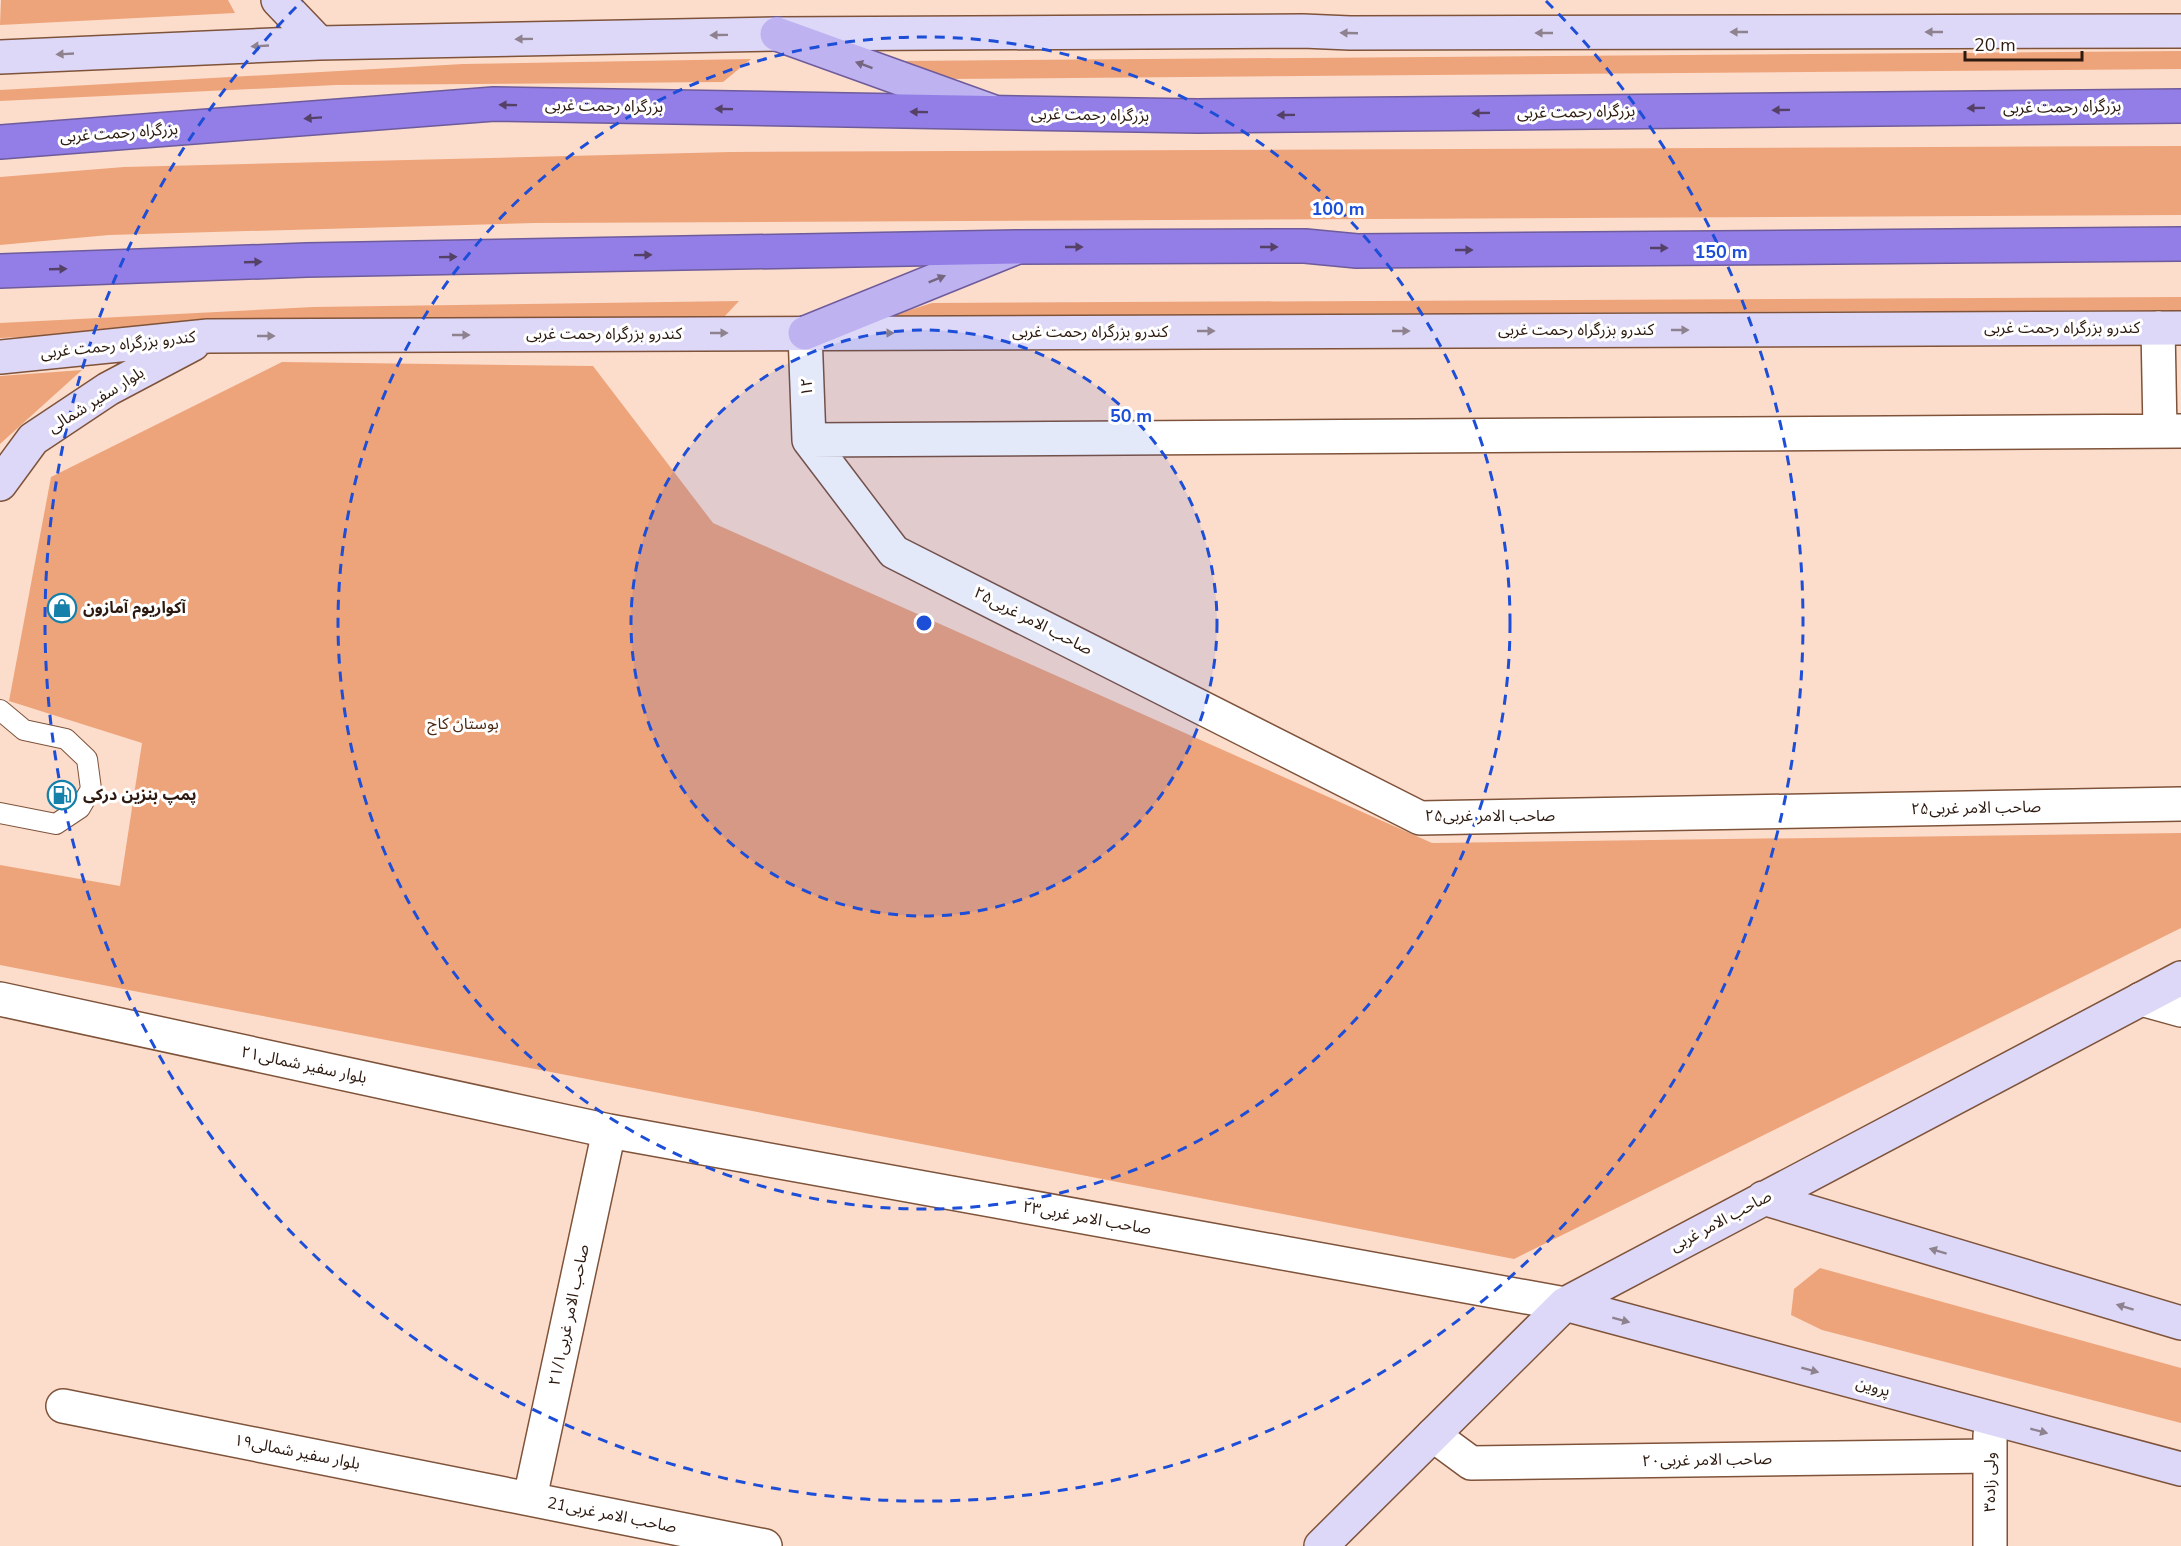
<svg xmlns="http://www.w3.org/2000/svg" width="2181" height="1546" font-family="'Nunito Sans','Noto Sans Arabic',sans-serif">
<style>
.green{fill:#eea47a}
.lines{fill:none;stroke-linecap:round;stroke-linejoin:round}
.lane-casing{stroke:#7e533a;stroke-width:22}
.street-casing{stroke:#7e533a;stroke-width:36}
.secondary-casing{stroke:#7e533a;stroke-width:36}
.primary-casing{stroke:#6e5b9b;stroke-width:36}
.highway-casing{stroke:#6e5b9b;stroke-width:36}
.lane{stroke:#fff;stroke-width:20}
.street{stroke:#fff;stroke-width:33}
.secondary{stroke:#ded8f8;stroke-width:33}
.primary{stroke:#beb2f0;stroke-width:33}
.highway{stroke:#927ee6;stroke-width:33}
.oneway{fill:#8e828f}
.oneway2{fill:#756680}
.oneway3{fill:#554165}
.ring{fill:none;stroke:#1d4ed8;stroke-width:3;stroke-dasharray:10 8}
.labels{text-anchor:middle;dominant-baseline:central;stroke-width:6;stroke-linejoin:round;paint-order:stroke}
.street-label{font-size:16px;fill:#2c190f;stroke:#fff}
.poi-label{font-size:16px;font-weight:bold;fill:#2c190f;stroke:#fff;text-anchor:start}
.park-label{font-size:16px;fill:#4e2a14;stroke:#fff}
.centre{fill:#1d4ed8;stroke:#fff;stroke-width:3}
.ring-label{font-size:18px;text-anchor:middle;font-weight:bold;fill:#1d4ed8;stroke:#fff;stroke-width:6;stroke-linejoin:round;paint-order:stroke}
</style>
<rect width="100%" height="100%" fill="#fcddcc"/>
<path class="green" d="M 228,0 L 235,13 L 0,25 L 1,0 Z
M 2181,51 L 2181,69 L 944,79 L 903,61 Z
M 751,59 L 723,82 L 336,85 L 0,101 L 0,90 L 463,64 Z
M 2181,146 L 2181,215 L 534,223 L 109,235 L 0,245 L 0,177 L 124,167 L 730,152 Z
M 2181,297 L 2181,310 L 891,316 L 932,303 Z
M 739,301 L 724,317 L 311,322 L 0,338 L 0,323 L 313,307 Z
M 282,362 L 593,366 L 713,523 L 1432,843 L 2181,833 L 2181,928 L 1514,1259 L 0,965 L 0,865 L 120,886 L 142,743 L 9,701 L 51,477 Z
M 82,370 L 0,444 L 0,376 Z
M 1820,1268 L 2181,1368 L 2181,1423 L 1822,1330 L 1791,1315 L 1794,1289 Z"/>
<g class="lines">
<g class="lane-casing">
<path id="lane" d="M 0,710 L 24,730 L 66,739 L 87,759 L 91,789 L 80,808 L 56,824 L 0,813"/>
</g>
<g class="street-casing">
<path id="street" d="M 2158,328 L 2160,431
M 805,333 L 809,440
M 809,440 L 894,552 L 1420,818 L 2181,804
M 809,440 L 2181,431
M 0,999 L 609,1131 L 1565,1304
M 2141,999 L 2181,1010
M 63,1406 L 765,1546
M 1433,1435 L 1471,1463 L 1990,1456
M 530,1498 L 609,1131
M 1990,1546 L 1990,1435"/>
</g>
<g class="secondary-casing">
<path id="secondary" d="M 278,0 L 319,43
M 0,57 L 319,43 L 777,34 L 1303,31 L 1350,33 L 2181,31
M 0,357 L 208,336 L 2181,328
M 0,484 L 33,439 L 108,389 L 193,344
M 1763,1198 L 2181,1323
M 1565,1304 L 2181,1469
M 1321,1546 L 1565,1304 L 2181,978"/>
</g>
<g class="primary-casing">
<path id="primary" d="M 777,34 L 991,111
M 805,333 L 1015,248"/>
</g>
<g class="highway-casing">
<path id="highway" d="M 0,142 L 494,104 L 1197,116 L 2181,106
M 0,271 L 307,260 L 1016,247 L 1305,246 L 1357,251 L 2181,244"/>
</g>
<use href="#lane" class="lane"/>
<use href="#street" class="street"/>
<use href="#secondary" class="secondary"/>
<use href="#primary" class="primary"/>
<use href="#highway" class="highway"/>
</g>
<defs><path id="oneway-solid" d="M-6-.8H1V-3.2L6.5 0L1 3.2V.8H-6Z" transform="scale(1.5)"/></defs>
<g class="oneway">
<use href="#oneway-solid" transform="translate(1739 32) rotate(180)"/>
<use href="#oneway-solid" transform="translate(1934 32) rotate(180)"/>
<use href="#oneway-solid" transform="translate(1349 33) rotate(-178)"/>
<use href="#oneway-solid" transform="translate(1544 33) rotate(180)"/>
<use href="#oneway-solid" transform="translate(719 35) rotate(179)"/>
<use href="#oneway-solid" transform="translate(524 39) rotate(179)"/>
<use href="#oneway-solid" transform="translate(260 46) rotate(177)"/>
<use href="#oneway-solid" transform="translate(65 54) rotate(177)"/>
<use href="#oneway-solid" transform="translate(1680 330)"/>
<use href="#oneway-solid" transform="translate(1206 331)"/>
<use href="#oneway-solid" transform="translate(1401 331)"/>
<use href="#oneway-solid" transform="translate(719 333)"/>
<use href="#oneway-solid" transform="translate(885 333)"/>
<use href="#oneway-solid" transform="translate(461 335)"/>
<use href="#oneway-solid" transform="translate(266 336)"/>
<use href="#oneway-solid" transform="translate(1938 1251) rotate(-163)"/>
<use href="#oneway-solid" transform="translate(2125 1307) rotate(-163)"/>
<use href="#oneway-solid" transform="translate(1621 1320) rotate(15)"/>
<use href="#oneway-solid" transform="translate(1810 1370) rotate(15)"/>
<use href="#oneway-solid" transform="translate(2039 1431) rotate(15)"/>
</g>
<g class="oneway2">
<use href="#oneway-solid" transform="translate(864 65) rotate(-160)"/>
<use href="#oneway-solid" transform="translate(937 279) rotate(-22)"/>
</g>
<g class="oneway3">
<use href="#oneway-solid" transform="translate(508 105) rotate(-179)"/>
<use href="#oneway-solid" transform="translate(1976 108) rotate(179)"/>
<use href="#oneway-solid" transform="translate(724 109) rotate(-179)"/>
<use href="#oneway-solid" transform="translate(1781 110) rotate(179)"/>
<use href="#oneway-solid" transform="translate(919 112) rotate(-179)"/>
<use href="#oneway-solid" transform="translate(1481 113) rotate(179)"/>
<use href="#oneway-solid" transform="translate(1286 115) rotate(179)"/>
<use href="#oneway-solid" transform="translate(313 118) rotate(176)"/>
<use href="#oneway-solid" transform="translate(1074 247)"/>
<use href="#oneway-solid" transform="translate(1269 247)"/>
<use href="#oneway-solid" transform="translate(1659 248)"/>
<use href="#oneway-solid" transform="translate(1464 250)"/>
<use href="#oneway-solid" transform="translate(643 255) rotate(-1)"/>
<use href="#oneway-solid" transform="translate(448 257) rotate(-1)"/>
<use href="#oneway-solid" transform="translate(253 262) rotate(-2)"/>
<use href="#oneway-solid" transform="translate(58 269) rotate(-2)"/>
</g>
<circle cx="924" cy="623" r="293" fill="#1d4ed8" fill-opacity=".12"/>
<g class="ring">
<circle cx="924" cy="623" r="293"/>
<circle cx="924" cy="623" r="586"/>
<path d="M1546 1A879 879 0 1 1 302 1"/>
</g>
<defs>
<g id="shop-ring" transform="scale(1.5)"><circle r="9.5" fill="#fff" stroke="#1581aa" stroke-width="1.5"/><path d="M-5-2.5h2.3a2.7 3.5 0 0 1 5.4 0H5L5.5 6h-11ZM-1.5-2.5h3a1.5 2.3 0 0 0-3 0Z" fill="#1581aa"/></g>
<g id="fuel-ring" transform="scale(1.5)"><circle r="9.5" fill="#fff" stroke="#1581aa" stroke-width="1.5"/><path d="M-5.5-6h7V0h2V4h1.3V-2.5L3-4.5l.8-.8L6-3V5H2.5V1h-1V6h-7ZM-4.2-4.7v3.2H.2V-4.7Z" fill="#1581aa"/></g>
</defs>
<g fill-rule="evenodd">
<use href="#shop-ring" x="62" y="608"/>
<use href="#fuel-ring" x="62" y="795"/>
</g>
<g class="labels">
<g class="street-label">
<text transform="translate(604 106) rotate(1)">بزرگراه رحمت غربی</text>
<text transform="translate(2062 107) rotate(-1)">بزرگراه رحمت غربی</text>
<text transform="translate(1576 112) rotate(-1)">بزرگراه رحمت غربی</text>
<text transform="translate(1090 115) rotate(1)">بزرگراه رحمت غربی</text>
<text transform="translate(119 133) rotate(-4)">بزرگراه رحمت غربی</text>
<text x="2062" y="328">کندرو بزرگراه رحمت غربی</text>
<text x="1576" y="330">کندرو بزرگراه رحمت غربی</text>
<text x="1090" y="332">کندرو بزرگراه رحمت غربی</text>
<text x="604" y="334">کندرو بزرگراه رحمت غربی</text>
<text transform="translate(118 345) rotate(-6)">کندرو بزرگراه رحمت غربی</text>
<text transform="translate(807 387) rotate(-92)">۱۲</text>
<text transform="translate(96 400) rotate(-32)">بلوار سفیر شمالی</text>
<text transform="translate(1033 621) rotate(27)">صاحب الامر غربی۲۵</text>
<text transform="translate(1976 808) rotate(-1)">صاحب الامر غربی۲۵</text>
<text x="1490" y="816">صاحب الامر غربی۲۵</text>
<text transform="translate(304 1065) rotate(12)">بلوار سفیر شمالی۲۱</text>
<text transform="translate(1087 1218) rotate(10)">صاحب الامر غربی۲۳</text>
<text transform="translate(1721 1221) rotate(-28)">صاحب الامر غربی</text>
<text transform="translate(569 1315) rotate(-78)">صاحب الامر غربی۲۱/۱</text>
<text transform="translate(1873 1387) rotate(15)">پروین</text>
<text transform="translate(297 1452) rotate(11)">بلوار سفیر شمالی۱۹</text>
<text transform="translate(1707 1460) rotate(-1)">صاحب الامر غربی۲۰</text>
<text transform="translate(1990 1482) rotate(-90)">ولی زاده۳</text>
<text transform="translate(612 1515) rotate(11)">21صاحب الامر غربی</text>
</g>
<g class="poi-label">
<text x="83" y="608">آکواریوم آمازون</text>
<text x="83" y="795">پمپ بنزین درکی</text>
</g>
<g class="park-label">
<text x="463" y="724">بوستان کاج</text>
</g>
</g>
<circle cx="924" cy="623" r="9" class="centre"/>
<g class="ring-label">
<text x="1338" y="215">100 m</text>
<text x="1721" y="258">150 m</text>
<text x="1131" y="422">50 m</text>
</g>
<path d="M1965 51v9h117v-9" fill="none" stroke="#2c190f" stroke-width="3"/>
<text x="1974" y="51" font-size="18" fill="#2c190f" stroke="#ffffff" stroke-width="4.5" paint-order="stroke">20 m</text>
</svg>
